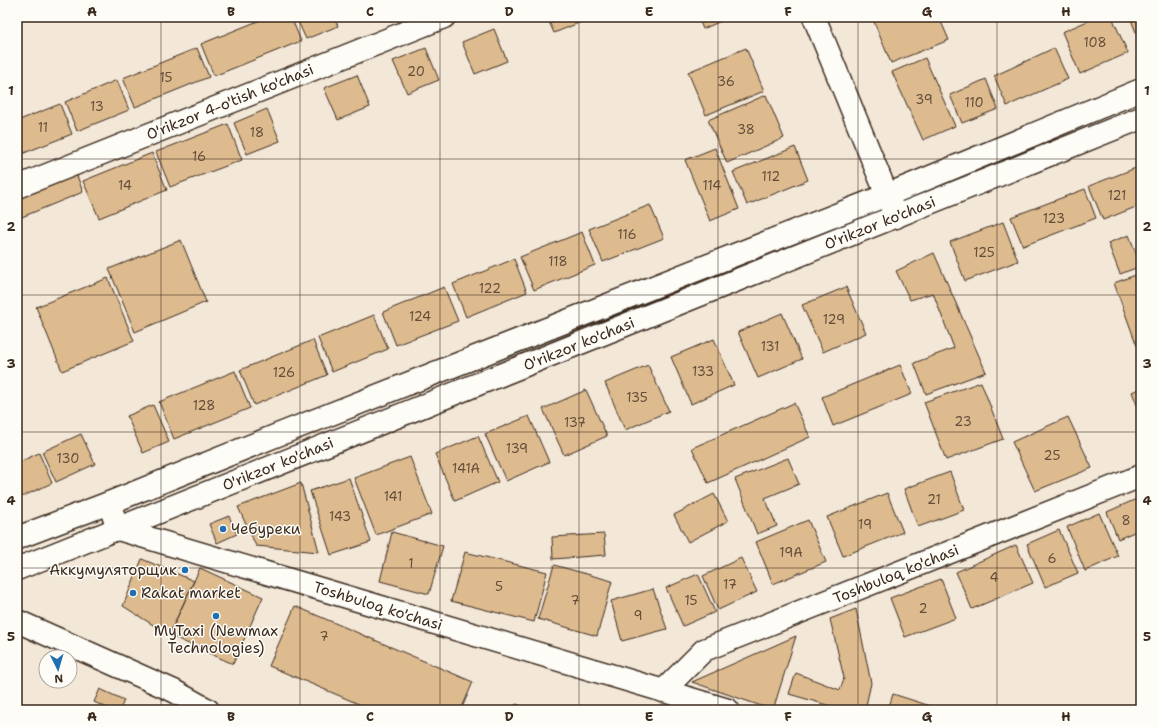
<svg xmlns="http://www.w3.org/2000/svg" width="1158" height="727" font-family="'Shantell Sans',sans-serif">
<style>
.building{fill:#ddbb8f;stroke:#3b2a1e}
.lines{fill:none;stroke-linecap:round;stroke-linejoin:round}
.minor-casing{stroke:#3b2a1e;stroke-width:25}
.secondary-casing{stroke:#3b2a1e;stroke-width:25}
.minor{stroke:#fdfcf7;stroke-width:22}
.secondary{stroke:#fdfcf7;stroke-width:22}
.grid{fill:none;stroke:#3b2a1e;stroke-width:1;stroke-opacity:0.55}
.poi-dot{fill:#1f6fb2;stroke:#fdfcf7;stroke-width:1.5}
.labels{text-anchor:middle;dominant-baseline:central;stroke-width:3;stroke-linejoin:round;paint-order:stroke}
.number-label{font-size:13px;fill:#644e3a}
.street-label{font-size:15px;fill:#3b2a1e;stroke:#fdfcf7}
.poi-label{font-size:15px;fill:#3b2a1e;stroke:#fdfcf7;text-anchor:start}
.neatline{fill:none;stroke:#3b2a1e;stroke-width:1.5}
.grid-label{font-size:13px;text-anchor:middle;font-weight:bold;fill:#3b2a1e}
</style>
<rect width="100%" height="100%" fill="#f3e8d8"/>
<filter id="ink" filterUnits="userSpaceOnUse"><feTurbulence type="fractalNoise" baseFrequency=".025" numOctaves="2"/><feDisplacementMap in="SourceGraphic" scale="8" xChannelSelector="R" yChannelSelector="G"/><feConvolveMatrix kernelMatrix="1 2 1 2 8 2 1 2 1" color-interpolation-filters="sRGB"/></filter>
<g filter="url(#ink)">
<path class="building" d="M 268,17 L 291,17 L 301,41 L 214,76 L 201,44 Z
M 296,17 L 334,17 L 338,26 L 306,39 Z
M 547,17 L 585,17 L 586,20 L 554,33 Z
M 698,17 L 730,17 L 703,29 Z
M 886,17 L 939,17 L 949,40 L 891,63 L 874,22 Z
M 1097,17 L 1112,17 L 1128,53 L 1080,74 L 1062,32 Z
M 1130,17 L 1141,17 L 1141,45 Z
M 494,29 L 507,61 L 475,74 L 462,42 Z
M 197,48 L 209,77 L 135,107 L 123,78 Z
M 426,48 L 439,80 L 407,93 L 393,61 Z
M 746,48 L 764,91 L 706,115 L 688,72 Z
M 1054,48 L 1068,79 L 1007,106 L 994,76 Z
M 925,58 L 955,126 L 923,140 L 892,72 Z
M 357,75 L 370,107 L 338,120 L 324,88 Z
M 986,79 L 998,109 L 962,123 L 950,95 Z
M 117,80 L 129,110 L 77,131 L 65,102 Z
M 766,95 L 784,138 L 727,163 L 708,120 Z
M 60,104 L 72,134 L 19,155 L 17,149 L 17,121 Z
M 267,109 L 280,141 L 247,154 L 234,123 Z
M 228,124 L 242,160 L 170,187 L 156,152 Z
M 795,147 L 808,180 L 747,205 L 733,172 Z
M 715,148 L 739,209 L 710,221 L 685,160 Z
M 152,153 L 167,190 L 99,218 L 83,181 Z
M 1141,166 L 1141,205 L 1103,220 L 1089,186 Z
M 76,173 L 83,192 L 17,219 L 17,197 Z
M 1085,189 L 1096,218 L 1023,246 L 1011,217 Z
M 650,205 L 664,238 L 603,262 L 589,229 Z
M 1003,222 L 1018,261 L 965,281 L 950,242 Z
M 582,232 L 595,265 L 534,290 L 520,257 Z
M 1129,235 L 1141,266 L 1120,274 L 1108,243 Z
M 181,240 L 206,302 L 135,332 L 109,269 Z
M 934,253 L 986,372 L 926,394 L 914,363 L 954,348 L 933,293 L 910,300 L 896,271 Z
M 514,259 L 527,292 L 466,317 L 453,284 Z
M 1141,273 L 1141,344 L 1137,346 L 1114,283 Z
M 108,278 L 134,341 L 62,371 L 36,307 Z
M 444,287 L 458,321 L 396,345 L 383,312 Z
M 846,287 L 866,333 L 823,352 L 802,305 Z
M 782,313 L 802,359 L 758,378 L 738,332 Z
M 374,315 L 388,349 L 332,372 L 318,338 Z
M 714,339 L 734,385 L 691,404 L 671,357 Z
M 313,340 L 327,375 L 254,405 L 240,370 Z
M 648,365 L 669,411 L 625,430 L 605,383 Z
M 900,365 L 912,394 L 833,426 L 822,397 Z
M 235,371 L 250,408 L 174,439 L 159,402 Z
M 981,382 L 1003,439 L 946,460 L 924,402 Z
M 1141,388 L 1141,415 L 1132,392 Z
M 586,390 L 607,436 L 564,455 L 543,409 Z
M 794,403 L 810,437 L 708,483 L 692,448 Z
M 153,405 L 169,442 L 143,453 L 127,416 Z
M 529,416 L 549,462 L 506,481 L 485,434 Z
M 1068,417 L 1092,468 L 1035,491 L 1012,442 Z
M 81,434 L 95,464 L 56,482 L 42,452 Z
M 478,436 L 498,482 L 455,501 L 435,454 Z
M 39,453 L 52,483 L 17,499 L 17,463 Z
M 410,457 L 432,514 L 376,535 L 354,478 Z
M 788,458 L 799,484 L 765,498 L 777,526 L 757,534 L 735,479 Z
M 950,472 L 964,510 L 918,527 L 904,489 Z
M 349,478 L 371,542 L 331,555 L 310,491 Z
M 301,483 L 319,552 L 256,546 L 238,507 Z
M 887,493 L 903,532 L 843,556 L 827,517 Z
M 714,494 L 728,521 L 688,542 L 674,515 Z
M 1141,497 L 1141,529 L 1118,539 L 1107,512 Z
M 1099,513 L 1118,556 L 1085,571 L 1067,527 Z
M 229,516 L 237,534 L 217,543 L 209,524 Z
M 808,520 L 826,562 L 773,584 L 756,542 Z
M 1059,530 L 1078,573 L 1045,587 L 1027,544 Z
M 392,532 L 443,546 L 429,594 L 380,581 Z
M 604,534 L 606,555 L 553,559 L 552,537 Z
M 1016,545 L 1033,583 L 972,609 L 956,572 Z
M 465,552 L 547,572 L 534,622 L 451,601 Z
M 741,558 L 757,592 L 718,610 L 703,576 Z
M 142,559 L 194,581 L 169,635 L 123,606 Z
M 554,565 L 612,581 L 597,636 L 538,619 Z
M 200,568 L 263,597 L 233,664 L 169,635 Z
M 698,574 L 715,612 L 683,626 L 666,588 Z
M 941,579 L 956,618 L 905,637 L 890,598 Z
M 653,589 L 667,629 L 622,641 L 611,601 Z
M 295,606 L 473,682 L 461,710 L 373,710 L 269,666 Z
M 856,609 L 871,683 L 865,710 L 833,710 L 834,707 L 789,694 L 796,673 L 840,690 L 844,678 L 830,619 Z
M 796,636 L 773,710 L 692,682 Z
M 100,689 L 124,700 L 120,710 L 112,710 L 94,702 Z
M 893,694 L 943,710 L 888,710 Z
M 17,701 L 35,710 L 17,710 Z
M 516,704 L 533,710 L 513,710 Z"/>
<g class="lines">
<g class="minor-casing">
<path id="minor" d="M 814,17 L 896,217
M 17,187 L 444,17
M 109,503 L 118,529 L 728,710
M 17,621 L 174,691 L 208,710
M 663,691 L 704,650 L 1141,476"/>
</g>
<g class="secondary-casing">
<path id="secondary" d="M 17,538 L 109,503 L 275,436 L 887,195 L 1141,90
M 17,569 L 1141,118"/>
</g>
<use href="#minor" class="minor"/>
<use href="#secondary" class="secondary"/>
</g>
</g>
<path class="grid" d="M 161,17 L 161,710M 300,17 L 300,710M 440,17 L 440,710M 579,17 L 579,710M 718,17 L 718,710M 858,17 L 858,710M 997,17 L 997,710M 17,159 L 1141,159M 17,295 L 1141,295M 17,432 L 1141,432M 17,568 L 1141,568"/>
<g class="poi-dot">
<circle cx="223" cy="529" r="4"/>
<circle cx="185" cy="570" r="4"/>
<circle cx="133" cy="593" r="4"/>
<circle cx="216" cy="616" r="4"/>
</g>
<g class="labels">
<g class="number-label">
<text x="1095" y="42">108</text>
<text x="416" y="71">20</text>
<text x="166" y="77">15</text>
<text x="726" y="81">36</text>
<text x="924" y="99">39</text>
<text x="974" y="102">110</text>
<text x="97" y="106">13</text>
<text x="43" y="127">11</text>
<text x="746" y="129">38</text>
<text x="257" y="132">18</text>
<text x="199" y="156">16</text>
<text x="771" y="176">112</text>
<text x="125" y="185">14</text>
<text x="712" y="185">114</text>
<text x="1117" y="195">121</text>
<text x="1054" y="218">123</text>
<text x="627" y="234">116</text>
<text x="984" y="252">125</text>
<text x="558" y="261">118</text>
<text x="490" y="288">122</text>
<text x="420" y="316">124</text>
<text x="834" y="319">129</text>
<text x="770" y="346">131</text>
<text x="703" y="371">133</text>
<text x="284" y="372">126</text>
<text x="637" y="397">135</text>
<text x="204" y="405">128</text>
<text x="963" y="421">23</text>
<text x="575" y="422">137</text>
<text x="517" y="448">139</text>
<text x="1052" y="455">25</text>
<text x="68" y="458">130</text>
<text x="466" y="468">141A</text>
<text x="393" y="496">141</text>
<text x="934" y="499">21</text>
<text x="340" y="516">143</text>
<text x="1126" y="520">8</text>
<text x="865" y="524">19</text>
<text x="791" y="552">19A</text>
<text x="1052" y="558">6</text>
<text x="411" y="563">1</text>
<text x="994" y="577">4</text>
<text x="730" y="584">17</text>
<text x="499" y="586">5</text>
<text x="575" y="600">7</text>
<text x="691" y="600">15</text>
<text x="923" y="608">2</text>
<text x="638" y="615">9</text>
<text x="324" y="636">7</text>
</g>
<g class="street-label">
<text transform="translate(230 102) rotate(-22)">O'rikzor 4-o'tish ko'chasi</text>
<text transform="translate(880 223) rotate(-22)">O'rikzor ko'chasi</text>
<text transform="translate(579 344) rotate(-22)">O'rikzor ko'chasi</text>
<text transform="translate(278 464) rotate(-22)">O'rikzor ko'chasi</text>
<text transform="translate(896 574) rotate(-22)">Toshbuloq ko'chasi</text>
<text transform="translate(378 606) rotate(17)">Toshbuloq ko'chasi</text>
</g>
<g class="poi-label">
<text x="231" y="529">Чебуреки</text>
<text x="177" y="570" text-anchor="end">Аккумуляторщик</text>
<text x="141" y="593">Rakat market</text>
<text x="216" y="631" text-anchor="middle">MyTaxi (Newmax<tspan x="216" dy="17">Technologies)</tspan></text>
</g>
</g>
<rect width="1158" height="727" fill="none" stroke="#fdfcf7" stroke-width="44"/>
<g transform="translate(58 669) rotate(175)"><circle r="19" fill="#fdfcf7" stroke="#afa8a0"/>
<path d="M0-3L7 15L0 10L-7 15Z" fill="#1f6fb2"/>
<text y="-6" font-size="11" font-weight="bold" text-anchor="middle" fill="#3b2a1e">N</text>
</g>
<rect x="22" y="22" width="1114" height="683" class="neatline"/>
<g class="grid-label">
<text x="92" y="16">A</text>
<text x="231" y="16">B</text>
<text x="370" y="16">C</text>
<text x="509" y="16">D</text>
<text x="649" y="16">E</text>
<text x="788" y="16">F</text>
<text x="927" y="16">G</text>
<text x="1066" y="16">H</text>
<text x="11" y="95">1</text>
<text x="1147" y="95">1</text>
<text x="11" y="231">2</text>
<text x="1147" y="231">2</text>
<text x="11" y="368">3</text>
<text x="1147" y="368">3</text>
<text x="11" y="505">4</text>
<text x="1147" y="505">4</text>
<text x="11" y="641">5</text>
<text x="1147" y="641">5</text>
<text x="92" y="721">A</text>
<text x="231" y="721">B</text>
<text x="370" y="721">C</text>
<text x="509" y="721">D</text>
<text x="649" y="721">E</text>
<text x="788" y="721">F</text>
<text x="927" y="721">G</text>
<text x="1066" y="721">H</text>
</g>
</svg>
